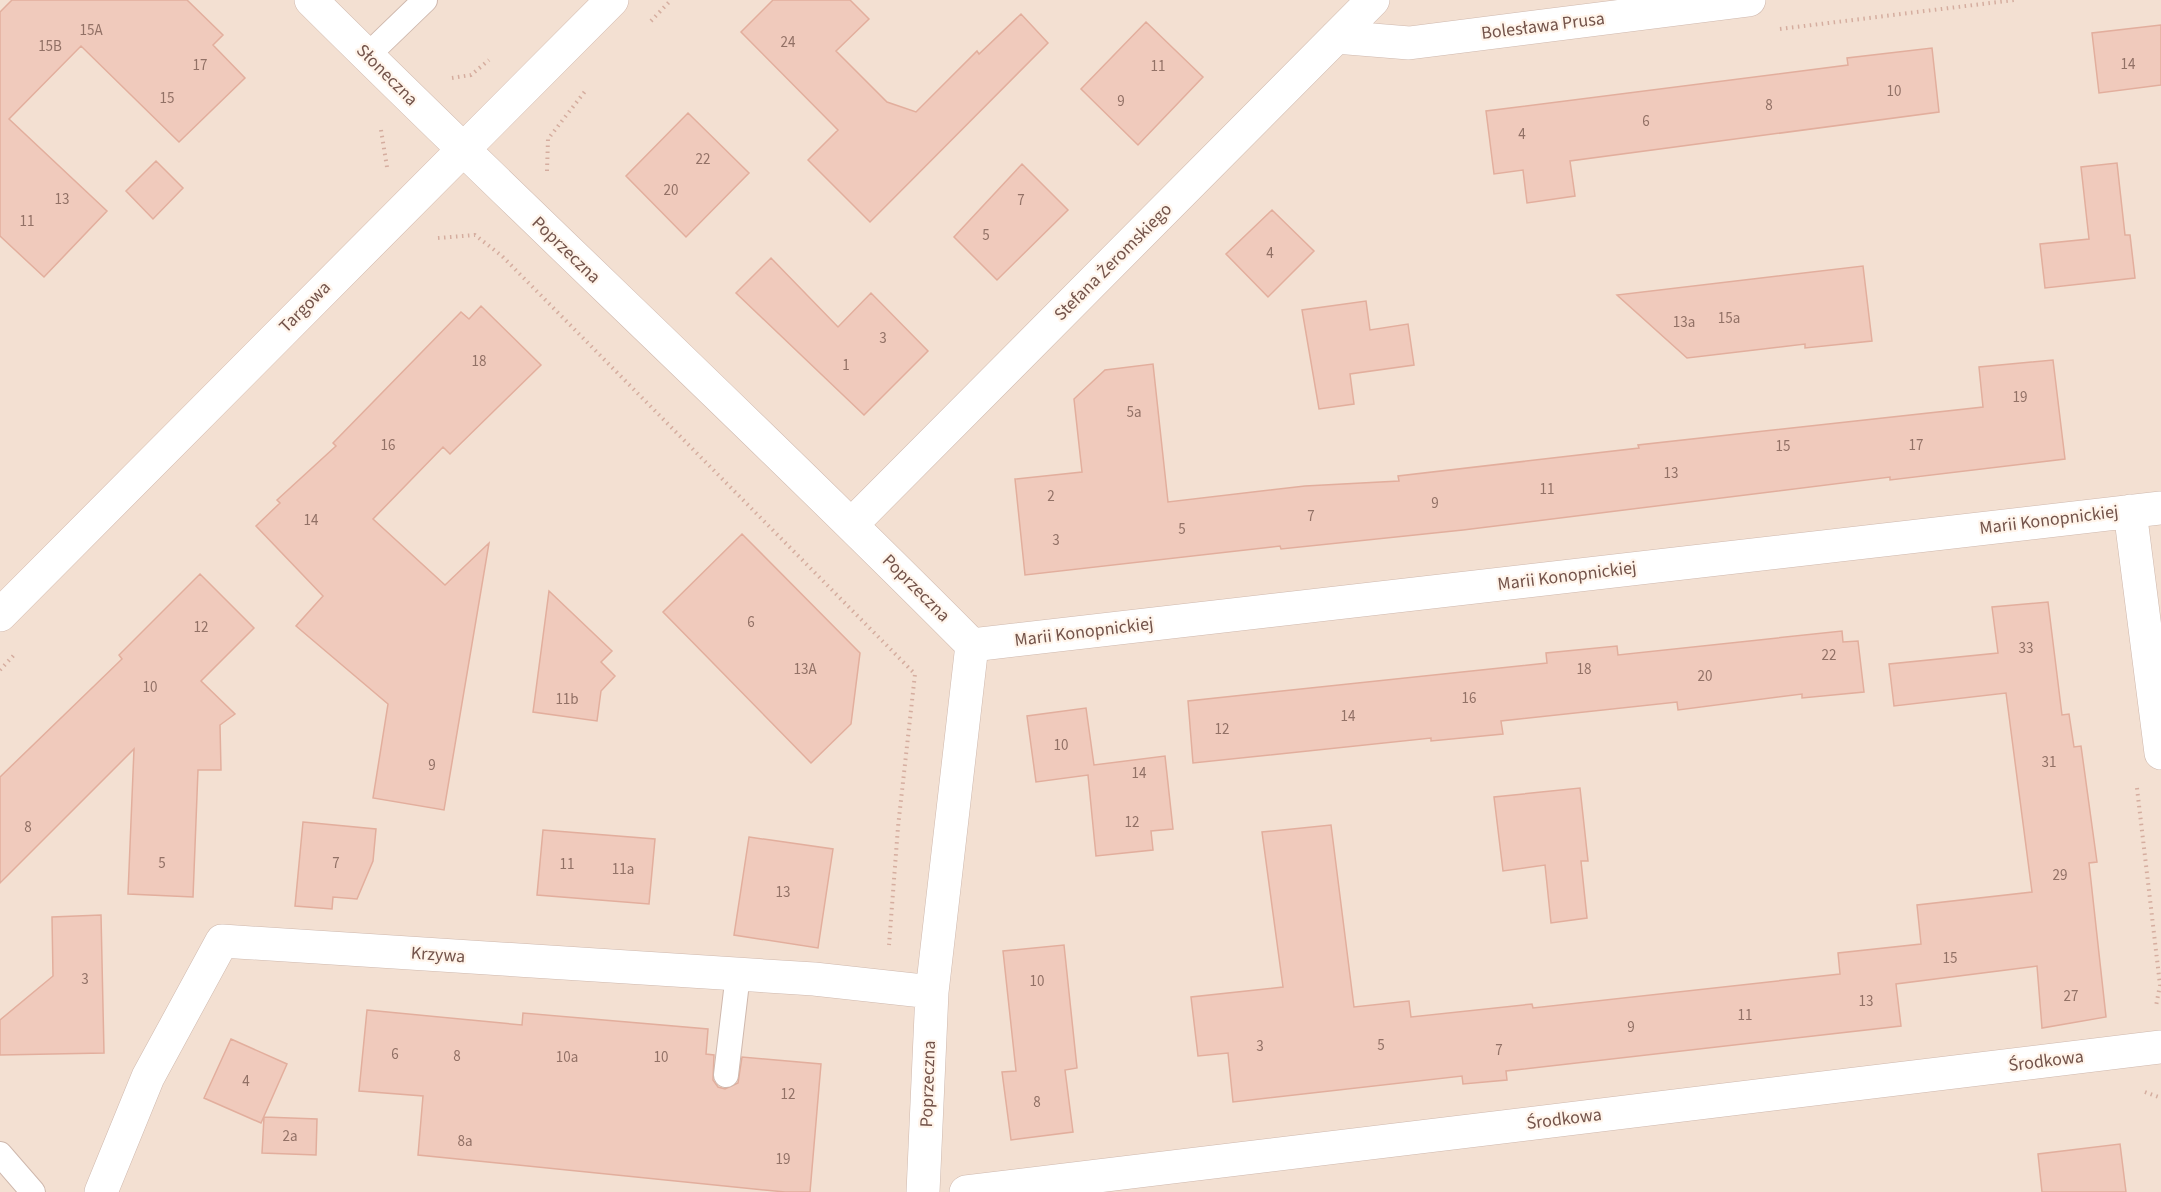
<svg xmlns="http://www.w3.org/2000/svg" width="2161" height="1192" font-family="'Source Sans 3',sans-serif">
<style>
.residential{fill:#f3e0d2}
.building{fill:#f0cabc;stroke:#e2ae9d;stroke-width:1.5}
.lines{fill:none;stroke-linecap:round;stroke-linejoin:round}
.lane-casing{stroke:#cfb8ad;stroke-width:26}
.street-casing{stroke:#cfb8ad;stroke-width:34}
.secondary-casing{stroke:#d2b7ab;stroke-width:34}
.path{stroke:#d5ad9f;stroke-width:4;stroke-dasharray:1.5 4.5;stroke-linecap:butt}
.lane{stroke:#fff;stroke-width:24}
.street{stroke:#fff;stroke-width:33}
.secondary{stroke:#fff;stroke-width:33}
.labels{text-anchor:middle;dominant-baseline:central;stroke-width:4.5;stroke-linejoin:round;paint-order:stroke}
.number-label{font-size:15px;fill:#927166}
.street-label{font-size:18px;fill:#73534a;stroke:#fff4ea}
</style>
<rect width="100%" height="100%" fill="#fcefe4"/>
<path class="residential" d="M 0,0 L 2161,0 L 2161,1192 L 0,1192 Z"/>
<path class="building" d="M 12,0 L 187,0 L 223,35 L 213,45 L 245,78 L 179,142 L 81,46 L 9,119 L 107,211 L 44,277 L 0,236 L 0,12 Z
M 773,0 L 850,0 L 869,19 L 836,51 L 887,102 L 916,112 L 977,51 L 979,54 L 1021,14 L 1048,43 L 870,222 L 808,160 L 838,130 L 741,32 Z
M 1146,22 L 1203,77 L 1138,145 L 1081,89 Z
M 2161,25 L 2161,85 L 2099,93 L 2092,33 Z
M 1932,48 L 1939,112 L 1570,161 L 1575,196 L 1527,203 L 1523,170 L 1494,174 L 1486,111 L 1848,65 L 1847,58 Z
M 688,113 L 749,173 L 686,237 L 626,176 Z
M 156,161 L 183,188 L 153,219 L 126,191 Z
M 2117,163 L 2125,235 L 2130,235 L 2135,278 L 2045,288 L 2040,244 L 2089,239 L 2081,167 Z
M 1022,164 L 1068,210 L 997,280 L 954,237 Z
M 1272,210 L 1314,251 L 1268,297 L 1226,254 Z
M 771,258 L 838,327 L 871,293 L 928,351 L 864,415 L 736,293 Z
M 1863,266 L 1872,341 L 1805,348 L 1805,344 L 1687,358 L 1617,295 Z
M 1366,301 L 1370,330 L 1408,324 L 1414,365 L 1350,374 L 1354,404 L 1319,409 L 1302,310 Z
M 481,306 L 541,365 L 450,454 L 443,447 L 373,519 L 445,585 L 489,543 L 444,810 L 373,798 L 388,704 L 296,626 L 323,596 L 256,526 L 280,503 L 277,500 L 336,446 L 333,443 L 461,312 L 469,319 Z
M 2053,360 L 2065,459 L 1890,480 L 1890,477 L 1463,530 L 1281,549 L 1280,546 L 1025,575 L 1015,479 L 1082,472 L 1074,399 L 1105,370 L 1153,364 L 1168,502 L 1305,486 L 1399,481 L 1398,476 L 1639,448 L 1638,445 L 1983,407 L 1979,367 Z
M 742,534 L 860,653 L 851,724 L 811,763 L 663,612 Z
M 200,574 L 254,628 L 201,681 L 235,714 L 220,725 L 221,770 L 198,770 L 193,897 L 128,894 L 134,749 L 0,883 L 0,777 L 122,659 L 119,655 Z
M 549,591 L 612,651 L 601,662 L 615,676 L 601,691 L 597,721 L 533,712 Z
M 2048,602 L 2062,715 L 2069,714 L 2074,747 L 2081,746 L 2097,862 L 2089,863 L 2106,1017 L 2042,1028 L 2037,966 L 1896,984 L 1901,1026 L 1506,1071 L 1507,1080 L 1463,1084 L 1462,1076 L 1233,1102 L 1228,1053 L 1198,1056 L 1191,997 L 1283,987 L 1262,832 L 1331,825 L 1354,1007 L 1409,1001 L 1411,1017 L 1532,1004 L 1533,1008 L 1840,974 L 1838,953 L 1921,944 L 1917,905 L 2032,892 L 2006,693 L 1894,706 L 1889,664 L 1998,653 L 1992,607 Z
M 1842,631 L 1843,642 L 1858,641 L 1864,692 L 1802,698 L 1802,694 L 1678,710 L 1677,702 L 1501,721 L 1503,734 L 1431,741 L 1431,738 L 1193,763 L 1188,701 L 1547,663 L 1546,653 L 1617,646 L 1618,655 Z
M 1086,708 L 1094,765 L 1165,756 L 1173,829 L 1151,831 L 1153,850 L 1096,856 L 1088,775 L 1036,782 L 1027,716 Z
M 1580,788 L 1588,861 L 1581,861 L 1587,918 L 1551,923 L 1545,865 L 1503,871 L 1494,797 Z
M 303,822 L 376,829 L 373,861 L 357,899 L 333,897 L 332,909 L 295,906 Z
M 543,830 L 655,839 L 649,904 L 537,895 Z
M 749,837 L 833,849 L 818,948 L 734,935 Z
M 101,915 L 104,1053 L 0,1055 L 0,1020 L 53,976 L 52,917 Z
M 1064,945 L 1077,1068 L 1065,1070 L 1073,1132 L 1011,1140 L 1002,1072 L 1016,1071 L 1003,951 Z
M 367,1010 L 522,1025 L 523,1013 L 708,1029 L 706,1054 L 714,1055 L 713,1080 L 718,1087 L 725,1089 L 738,1083 L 742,1057 L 821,1064 L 810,1192 L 785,1192 L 418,1155 L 423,1096 L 359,1091 Z
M 231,1039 L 287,1064 L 261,1123 L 204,1098 Z
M 264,1117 L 317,1119 L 316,1155 L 262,1153 Z
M 2120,1144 L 2126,1192 L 2042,1192 L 2038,1154 Z"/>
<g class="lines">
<g class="lane-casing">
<path id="lane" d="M 367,56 L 425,0
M 726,1075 L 738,974
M 0,1154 L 33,1192"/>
</g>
<g class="street-casing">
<path id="street" d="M 311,0 C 529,217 755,426 972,645 L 932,992 L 923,1192
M 1336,37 L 1409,43 L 1749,0
M 2130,511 L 2161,753
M 852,524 L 1373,0
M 972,645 L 2161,508
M 101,1192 L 148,1077 L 222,941 L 814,979 L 932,992
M 966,1192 L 2161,1047"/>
</g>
<g class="secondary-casing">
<path id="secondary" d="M 0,615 L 612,0"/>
</g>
<path class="path" d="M 651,21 L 671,0
M 1780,29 L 2014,0
M 452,78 L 471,75 L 489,60
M 381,130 L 387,167
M 547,171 L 548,139 L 586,90
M 438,238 L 475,235 L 502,256 L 915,674 L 898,827 L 889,945
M 0,670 L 14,655
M 2137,788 L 2160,985 L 2156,1006
M 2145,1092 L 2161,1098"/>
<use href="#lane" class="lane"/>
<use href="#street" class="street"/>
<use href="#secondary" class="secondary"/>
</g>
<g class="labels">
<g class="number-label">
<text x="91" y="30">15A</text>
<text x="788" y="42">24</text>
<text x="50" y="46">15B</text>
<text x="2128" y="64">14</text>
<text x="200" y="65">17</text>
<text x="1158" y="66">11</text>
<text x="1894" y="91">10</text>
<text x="167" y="98">15</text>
<text x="1121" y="101">9</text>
<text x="1769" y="105">8</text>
<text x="1646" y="121">6</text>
<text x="1522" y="134">4</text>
<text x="703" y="159">22</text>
<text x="671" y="190">20</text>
<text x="62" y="199">13</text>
<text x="1021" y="200">7</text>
<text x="27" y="221">11</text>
<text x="986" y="235">5</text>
<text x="1270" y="253">4</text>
<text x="1729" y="318">15a</text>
<text x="1684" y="322">13a</text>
<text x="883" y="338">3</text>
<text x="479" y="361">18</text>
<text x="846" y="365">1</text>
<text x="2020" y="397">19</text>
<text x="1134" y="412">5a</text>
<text x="388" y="445">16</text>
<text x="1916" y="445">17</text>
<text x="1783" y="446">15</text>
<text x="1671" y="473">13</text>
<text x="1547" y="489">11</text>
<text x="1051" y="496">2</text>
<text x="1435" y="503">9</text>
<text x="1311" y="516">7</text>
<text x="311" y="520">14</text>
<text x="1182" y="529">5</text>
<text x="1056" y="540">3</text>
<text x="751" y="622">6</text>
<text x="201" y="627">12</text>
<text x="2026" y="648">33</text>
<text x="1829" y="655">22</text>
<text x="805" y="669">13A</text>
<text x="1584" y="669">18</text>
<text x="1705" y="676">20</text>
<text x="150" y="687">10</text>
<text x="1469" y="698">16</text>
<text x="567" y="699">11b</text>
<text x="1348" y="716">14</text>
<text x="1222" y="729">12</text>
<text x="1061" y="745">10</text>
<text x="2049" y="762">31</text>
<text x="432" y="765">9</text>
<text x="1139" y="773">14</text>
<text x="1132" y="822">12</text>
<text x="28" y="827">8</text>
<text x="162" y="863">5</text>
<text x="336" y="863">7</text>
<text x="567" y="864">11</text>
<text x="623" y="869">11a</text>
<text x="2060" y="875">29</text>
<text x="783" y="892">13</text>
<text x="1950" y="958">15</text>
<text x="85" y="979">3</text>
<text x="1037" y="981">10</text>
<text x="2071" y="996">27</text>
<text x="1866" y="1001">13</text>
<text x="1745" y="1015">11</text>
<text x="1631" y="1027">9</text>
<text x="1381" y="1045">5</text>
<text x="1260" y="1046">3</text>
<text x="1499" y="1050">7</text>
<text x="395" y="1054">6</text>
<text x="457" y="1056">8</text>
<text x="567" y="1057">10a</text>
<text x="661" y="1057">10</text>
<text x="246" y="1081">4</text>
<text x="788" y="1094">12</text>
<text x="1037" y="1102">8</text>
<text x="290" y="1136">2a</text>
<text x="465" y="1141">8a</text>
<text x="783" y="1159">19</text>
</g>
<g class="street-label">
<text transform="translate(1543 26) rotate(-7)">Bolesława Prusa</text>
<text transform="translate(387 75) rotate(45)">Słoneczna</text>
<text transform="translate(566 250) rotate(44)">Poprzeczna</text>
<text transform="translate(1113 262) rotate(-45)">Stefana Żeromskiego</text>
<text transform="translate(305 307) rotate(-45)">Targowa</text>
<text transform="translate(2049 520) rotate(-7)">Marii Konopnickiej</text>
<text transform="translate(1567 576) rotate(-7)">Marii Konopnickiej</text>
<text transform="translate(916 588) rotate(45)">Poprzeczna</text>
<text transform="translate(1084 632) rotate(-7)">Marii Konopnickiej</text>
<text transform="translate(438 955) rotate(4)">Krzywa</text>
<text transform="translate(2046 1061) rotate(-7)">Środkowa</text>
<text transform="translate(928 1084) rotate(-88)">Poprzeczna</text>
<text transform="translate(1564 1119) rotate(-7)">Środkowa</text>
</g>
</g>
</svg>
